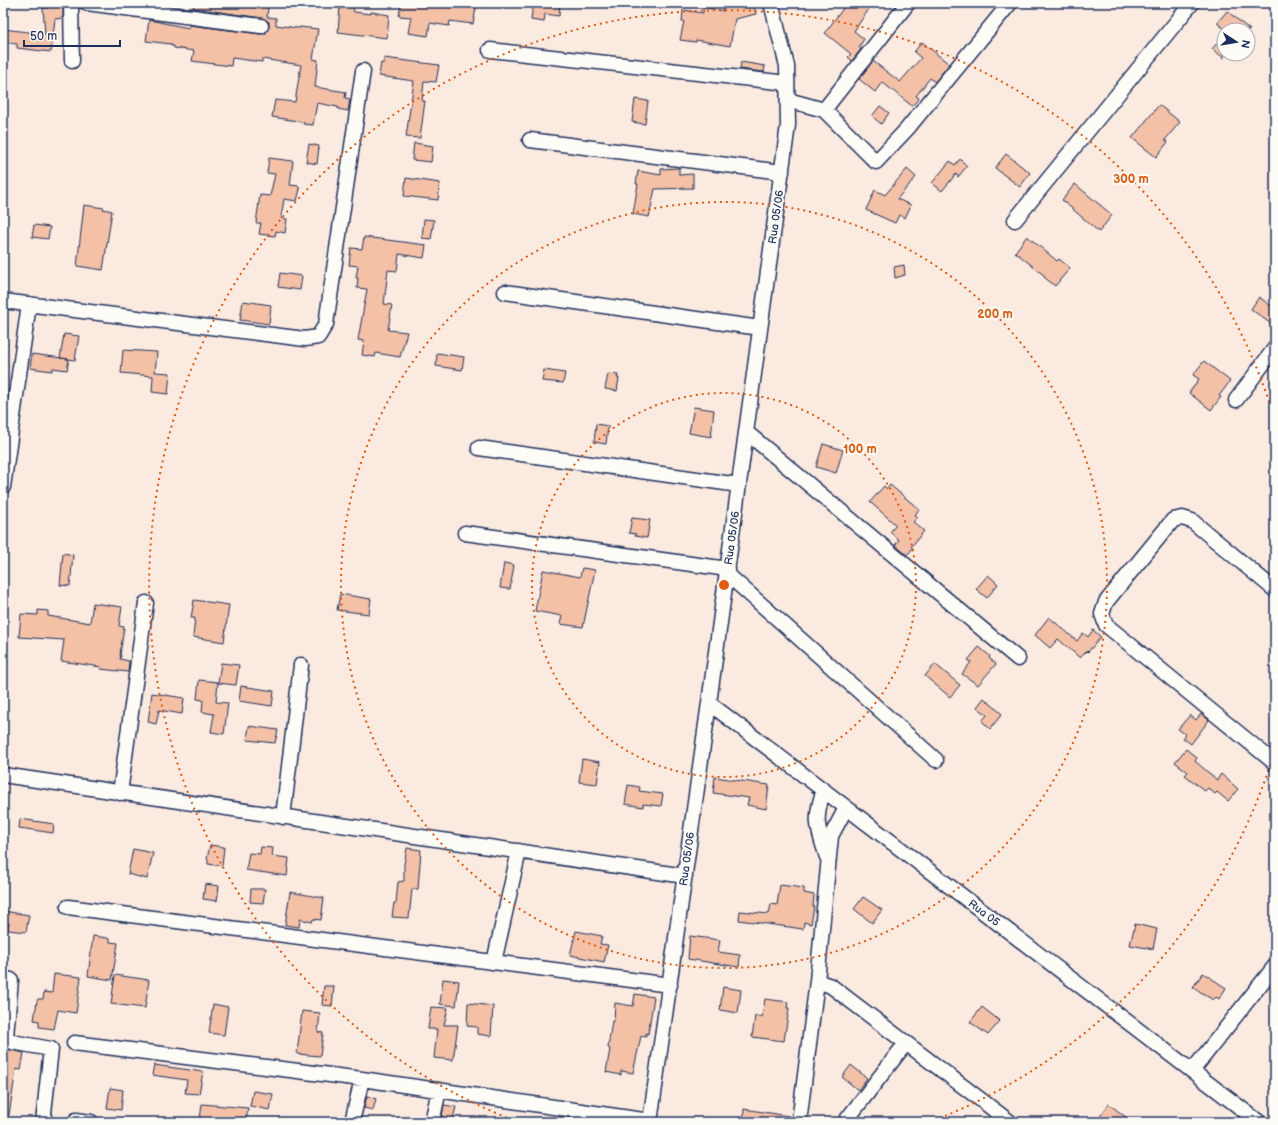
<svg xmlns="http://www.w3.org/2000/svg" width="1278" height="1125" font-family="'Balsamiq Sans',sans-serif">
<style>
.building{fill:#f5c1a6;stroke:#1b2f5e}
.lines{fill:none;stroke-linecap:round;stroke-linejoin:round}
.minor-casing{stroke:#1b2f5e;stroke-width:17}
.minor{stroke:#fdfcf7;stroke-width:14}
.ring{fill:none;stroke:#e8590c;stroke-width:2;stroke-dasharray:2 4}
.labels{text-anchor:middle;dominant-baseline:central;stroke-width:4;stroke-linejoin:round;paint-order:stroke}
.street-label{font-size:11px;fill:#1b2f5e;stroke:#fdfcf7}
.centre{fill:#e8590c;stroke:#fdfcf7;stroke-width:2}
.ring-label{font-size:12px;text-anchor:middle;font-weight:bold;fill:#e8590c;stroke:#fdfcf7;stroke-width:4;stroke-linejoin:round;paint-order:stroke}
</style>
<rect width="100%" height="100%" fill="#fbeadf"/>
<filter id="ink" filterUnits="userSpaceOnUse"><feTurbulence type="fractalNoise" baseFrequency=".025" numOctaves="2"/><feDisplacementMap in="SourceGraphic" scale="8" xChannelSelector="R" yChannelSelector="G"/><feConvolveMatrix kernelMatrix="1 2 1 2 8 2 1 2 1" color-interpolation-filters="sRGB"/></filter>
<g filter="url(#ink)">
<path class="building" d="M 48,3 L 63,3 L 63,18 L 55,19 L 51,52 L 17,48 L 17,44 L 3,42 L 3,29 L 45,34 L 43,8 L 48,8 Z
M 194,3 L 266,3 L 266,7 L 268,7 L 267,17 L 276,18 L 276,25 L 297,28 L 300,28 L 300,27 L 318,29 L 313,59 L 318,60 L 315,87 L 346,92 L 345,98 L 350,99 L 348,111 L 338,109 L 338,107 L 317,103 L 313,125 L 303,124 L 304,122 L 272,117 L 275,100 L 295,102 L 301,65 L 262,59 L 262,62 L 232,58 L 231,66 L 192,61 L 194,51 L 174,48 L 174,46 L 171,46 L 171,44 L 146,41 L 149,20 L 189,28 L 189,25 L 260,34 L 265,34 L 269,27 L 269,22 L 262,18 L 193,8 Z
M 401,3 L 477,3 L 473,24 L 450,21 L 449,26 L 430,23 L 428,36 L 408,33 L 411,17 L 399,16 Z
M 533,3 L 560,3 L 559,16 L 545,14 L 544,22 L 531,20 Z
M 722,3 L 753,3 L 756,14 L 735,19 L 730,46 L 696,40 L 696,42 L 680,40 L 684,21 L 682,21 L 683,10 L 703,13 L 703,7 L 724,11 Z
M 847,3 L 873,3 L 854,31 L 864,39 L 859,47 L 861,49 L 852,61 L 848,57 L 851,54 L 825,33 Z
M 340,6 L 353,7 L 354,12 L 371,14 L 371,12 L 389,15 L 387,38 L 338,32 Z
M 1227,11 L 1250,30 L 1226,30 L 1217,23 Z
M 1224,35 L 1224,58 L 1212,49 Z
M 922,42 L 949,64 L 935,82 L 930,78 L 916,96 L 919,98 L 912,106 L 882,82 L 875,92 L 859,79 L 873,61 L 900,82 L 921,58 L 914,52 Z
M 384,58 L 439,65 L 436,82 L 424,81 L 422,101 L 425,101 L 420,138 L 406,137 L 414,81 L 379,76 L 381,63 L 384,63 Z
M 741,62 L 765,66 L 764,72 L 740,69 Z
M 635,99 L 648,101 L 645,124 L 632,122 Z
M 1159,105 L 1180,122 L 1165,140 L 1168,142 L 1156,157 L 1132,138 Z
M 880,106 L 889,113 L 881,124 L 872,116 Z
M 414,143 L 433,146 L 431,162 L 412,160 Z
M 309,144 L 319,146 L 317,164 L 306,162 Z
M 1006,154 L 1030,173 L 1020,187 L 995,168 Z
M 269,158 L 293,161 L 290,185 L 299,186 L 299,189 L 300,189 L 297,201 L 284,199 L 281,218 L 287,219 L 285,233 L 276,231 L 275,236 L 259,234 L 261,223 L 256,223 L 260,195 L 270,196 L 275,174 L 267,173 Z
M 960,159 L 967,166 L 958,177 L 956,174 L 942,191 L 932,183 L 950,161 L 955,165 Z
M 679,168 L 679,175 L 693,174 L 693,188 L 655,189 L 649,217 L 633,214 L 638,184 L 636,184 L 638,171 L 661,175 L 661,169 Z
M 907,169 L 916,177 L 897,199 L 911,205 L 905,218 L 899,215 L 895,223 L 866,210 L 875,190 L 885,195 Z
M 406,178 L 440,183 L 438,200 L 404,196 Z
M 1075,184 L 1112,215 L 1099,232 L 1062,200 Z
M 84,205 L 104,208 L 103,209 L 112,211 L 103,270 L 77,266 Z
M 424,219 L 434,220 L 431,239 L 422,238 Z
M 34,225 L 50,227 L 48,239 L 32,237 Z
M 1027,236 L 1057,261 L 1059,259 L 1070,268 L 1055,286 L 1044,277 L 1045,276 L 1015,252 Z
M 364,237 L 426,245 L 424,258 L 399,254 L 397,271 L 388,270 L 384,304 L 392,305 L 388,330 L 407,332 L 400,357 L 376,353 L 375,357 L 362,355 L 364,341 L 358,340 L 367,289 L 357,288 L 358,278 L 356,278 L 358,266 L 349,265 L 351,248 L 362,249 Z
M 904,265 L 905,275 L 895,278 L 894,267 Z
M 280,273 L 302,276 L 300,290 L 278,287 Z
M 1259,297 L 1275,309 L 1275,327 L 1251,309 Z
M 243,301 L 271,305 L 269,324 L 240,320 Z
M 64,334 L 79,336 L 75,360 L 60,358 Z
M 123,350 L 157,352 L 155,372 L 170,373 L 168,394 L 152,392 L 153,376 L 121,373 Z
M 437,353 L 464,357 L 462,370 L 436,366 Z
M 32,354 L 69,359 L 67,370 L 53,368 L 52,371 L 30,368 Z
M 1204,361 L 1230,381 L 1219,396 L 1221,397 L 1211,410 L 1189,393 L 1199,379 L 1193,375 Z
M 544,370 L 565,373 L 563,383 L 542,381 Z
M 608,374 L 618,375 L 617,378 L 619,378 L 617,391 L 605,389 Z
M 694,407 L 714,410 L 711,437 L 689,433 Z
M 596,424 L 608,426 L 606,444 L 594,442 Z
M 823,444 L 843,450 L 836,473 L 816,467 Z
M 890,485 L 919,509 L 915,515 L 918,517 L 913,522 L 924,531 L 911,547 L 913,548 L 907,555 L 895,545 L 899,540 L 890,532 L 896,525 L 870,502 L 884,486 L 887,489 Z
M 632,518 L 650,520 L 647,538 L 635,536 L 636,534 L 629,533 Z
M 63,553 L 73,555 L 70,586 L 60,585 Z
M 504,563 L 514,565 L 510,589 L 500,588 Z
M 582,568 L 595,570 L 583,627 L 560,624 L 562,616 L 535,611 L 543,570 L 580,577 Z
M 988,575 L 998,584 L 987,598 L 976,589 Z
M 340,594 L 371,599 L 369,614 L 337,610 Z
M 194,600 L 229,605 L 224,642 L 193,637 L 195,618 L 191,618 Z
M 93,603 L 122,607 L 119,626 L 124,627 L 120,655 L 121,655 L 120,659 L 129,661 L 128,672 L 100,669 L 101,667 L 61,661 L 64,640 L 19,637 L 21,614 L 38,615 L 38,610 L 48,611 L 48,616 L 90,623 Z
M 1049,617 L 1077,641 L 1083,633 L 1088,637 L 1093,630 L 1101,637 L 1088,652 L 1087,651 L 1080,658 L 1058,639 L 1050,648 L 1035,635 Z
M 979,647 L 990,656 L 989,658 L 996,664 L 978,685 L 962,674 L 971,662 L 968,660 Z
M 221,663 L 239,665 L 236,685 L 218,683 Z
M 935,664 L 960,685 L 950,697 L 925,676 Z
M 199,680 L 218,682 L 216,702 L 228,703 L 224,734 L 211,732 L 214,714 L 202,712 L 203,700 L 197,699 Z
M 241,686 L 274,691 L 272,706 L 239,701 Z
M 152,693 L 184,698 L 182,714 L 159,710 L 156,724 L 148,722 Z
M 984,698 L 1002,714 L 990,729 L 982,721 L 987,715 L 977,707 Z
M 1201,714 L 1209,720 L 1191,744 L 1183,738 L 1185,734 L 1178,729 L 1190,715 L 1196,720 Z
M 249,726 L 278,730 L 275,743 L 247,740 Z
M 1186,749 L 1197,758 L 1195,761 L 1217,780 L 1221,774 L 1238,789 L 1228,801 L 1217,792 L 1215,794 L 1208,788 L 1205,791 L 1185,775 L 1188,772 L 1175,762 Z
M 582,759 L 600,762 L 597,784 L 579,782 Z
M 715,777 L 769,785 L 766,809 L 747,805 L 749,798 L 713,793 Z
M 628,785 L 640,787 L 639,791 L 663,794 L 661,806 L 643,804 L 643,807 L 625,804 Z
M 20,819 L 54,824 L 53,833 L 19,828 Z
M 210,845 L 224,847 L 222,866 L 208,864 L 208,860 L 207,859 Z
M 261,847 L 273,848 L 272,856 L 289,858 L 287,876 L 246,870 L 249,853 L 260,854 Z
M 407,848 L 421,850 L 418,889 L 412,889 L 409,918 L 392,917 L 394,903 L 396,903 L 398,882 L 404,881 L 404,864 Z
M 133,849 L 153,853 L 147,879 L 128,874 Z
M 205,884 L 219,886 L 217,901 L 203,899 Z
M 780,885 L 804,888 L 804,893 L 814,895 L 813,907 L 814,907 L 811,924 L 804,922 L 803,929 L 739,920 L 740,911 L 769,914 L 771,904 L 777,905 Z
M 251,889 L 265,889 L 263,903 L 250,902 Z
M 290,892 L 324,898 L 321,920 L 313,919 L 312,922 L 300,919 L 299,927 L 285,925 Z
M 863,897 L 882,910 L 872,923 L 854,909 Z
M 3,911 L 29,915 L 26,932 L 8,930 L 9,923 L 3,922 Z
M 1135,924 L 1157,929 L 1153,949 L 1130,945 Z
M 576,931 L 602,936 L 600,944 L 608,945 L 604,962 L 570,955 Z
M 93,936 L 107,938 L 110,939 L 110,942 L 118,943 L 112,980 L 88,976 Z
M 690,936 L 720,940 L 718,952 L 740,955 L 739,967 L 688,959 Z
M 1203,973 L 1226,988 L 1219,999 L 1216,997 L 1213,1000 L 1193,987 Z
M 54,974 L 81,977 L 76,1013 L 58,1010 L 54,1029 L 39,1027 L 39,1021 L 34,1020 L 37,1001 L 38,999 L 43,999 L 44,992 L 52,993 Z
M 115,975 L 149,980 L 145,1008 L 111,1004 Z
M 443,979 L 459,981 L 456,1006 L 440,1004 Z
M 324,986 L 334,986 L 332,1006 L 322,1005 Z
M 723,987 L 741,990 L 738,1013 L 720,1010 Z
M 635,994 L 654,997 L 648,1034 L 646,1033 L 646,1037 L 641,1036 L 633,1073 L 621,1071 L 621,1075 L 606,1072 L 610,1049 L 608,1048 L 612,1021 L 614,1021 L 615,1003 L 633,1006 Z
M 765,999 L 788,1002 L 787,1008 L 789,1008 L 784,1041 L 752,1037 L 755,1016 L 762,1017 Z
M 468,1003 L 493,1006 L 491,1036 L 477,1034 L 477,1027 L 467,1026 Z
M 213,1004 L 228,1007 L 224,1035 L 209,1033 Z
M 431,1007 L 448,1008 L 444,1025 L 458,1025 L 453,1060 L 434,1058 L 437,1029 L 428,1029 Z
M 982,1007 L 1000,1021 L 988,1035 L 970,1022 Z
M 302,1011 L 320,1013 L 318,1032 L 323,1033 L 320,1056 L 297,1054 Z
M 3,1046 L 10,1050 L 24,1053 L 21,1070 L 16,1069 L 9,1115 L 3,1115 Z
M 154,1065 L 203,1072 L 199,1094 L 185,1093 L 187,1080 L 152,1075 Z
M 851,1065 L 867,1078 L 858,1090 L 842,1077 Z
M 110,1088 L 123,1090 L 121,1110 L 107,1108 Z
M 253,1091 L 273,1094 L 270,1110 L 250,1106 Z
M 367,1096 L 376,1099 L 373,1110 L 364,1108 Z
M 202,1104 L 248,1108 L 246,1122 L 224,1122 L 200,1119 Z
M 1109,1104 L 1132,1122 L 1105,1122 L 1099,1118 Z
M 444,1105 L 456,1107 L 452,1122 L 441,1122 Z
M 744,1109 L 789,1116 L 788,1122 L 743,1122 Z"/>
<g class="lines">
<g class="minor-casing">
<path id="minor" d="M 71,3 L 72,61
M 87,3 L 261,26
M 490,50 L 787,83
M 788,100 L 824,110 L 876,162 L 907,129 L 1010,3
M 824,110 L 908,3
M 530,140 L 782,172
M 1015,220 L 1192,3
M 505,292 L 760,328
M 3,301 L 305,339 L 318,337 L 326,324 L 363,71
M 1236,400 L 1275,348
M 746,432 L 1018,659
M 479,448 L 739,485
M 3,487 L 29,304
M 465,533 L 728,569
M 727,574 L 936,760
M 1275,590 L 1192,521 L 1182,518 L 1173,520 L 1106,602 L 1102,614 L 1106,625 L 1275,763
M 709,703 L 1259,1122
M 3,775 L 685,876
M 824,790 C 813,819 818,830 827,857
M 120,793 L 146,603
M 283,817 L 301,665
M 68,907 L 670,985
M 494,962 L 519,851
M 3,978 L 11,980 L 6,1036 L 12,1042 L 51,1049 L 43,1122
M 817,981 L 831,986 L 1010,1122
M 74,1043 L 362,1079 L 650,1121
M 1192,1071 L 1275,966
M 76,1120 L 91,1122
M 352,1122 L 362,1079
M 432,1122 L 439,1090
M 650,1122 L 709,703 L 788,125 L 787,66 L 771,3
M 799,1122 L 817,981 L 831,836 L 846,808
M 845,1122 L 906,1043"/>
</g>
<use href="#minor" class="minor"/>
</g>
</g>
<g class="ring">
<circle cx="724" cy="585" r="192"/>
<circle cx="724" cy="585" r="383"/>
<path d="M1274 753A575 575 0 0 1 930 1122M518 1122A575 575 0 1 1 1274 417"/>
</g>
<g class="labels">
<g class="street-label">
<text transform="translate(776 217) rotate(-82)">Rua 05/06</text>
<text transform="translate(732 538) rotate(-82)">Rua 05/06</text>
<text transform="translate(687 859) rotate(-82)">Rua 05/06</text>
<text transform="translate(984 913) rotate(37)">Rua 05</text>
</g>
</g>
<circle cx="724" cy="585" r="6" class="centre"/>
<g class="ring-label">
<text x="1131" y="183">300 m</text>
<text x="995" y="318">200 m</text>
<text x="860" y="453">100 m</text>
</g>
<rect width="1278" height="1125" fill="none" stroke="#fdfcf7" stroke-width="16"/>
<rect x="8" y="8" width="1262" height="1109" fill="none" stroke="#1b2f5e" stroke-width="1.5" filter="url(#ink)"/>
<g transform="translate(1236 42) rotate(102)"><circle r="19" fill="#fdfcf7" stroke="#a3aaba"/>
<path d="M0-3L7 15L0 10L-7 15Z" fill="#1b2f5e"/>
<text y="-6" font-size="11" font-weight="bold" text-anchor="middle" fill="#1b2f5e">N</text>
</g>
<path d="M24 40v6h96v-6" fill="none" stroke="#1b2f5e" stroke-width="2"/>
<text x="30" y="40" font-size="12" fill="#1b2f5e" stroke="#fdfcf7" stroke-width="3" paint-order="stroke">50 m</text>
</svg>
